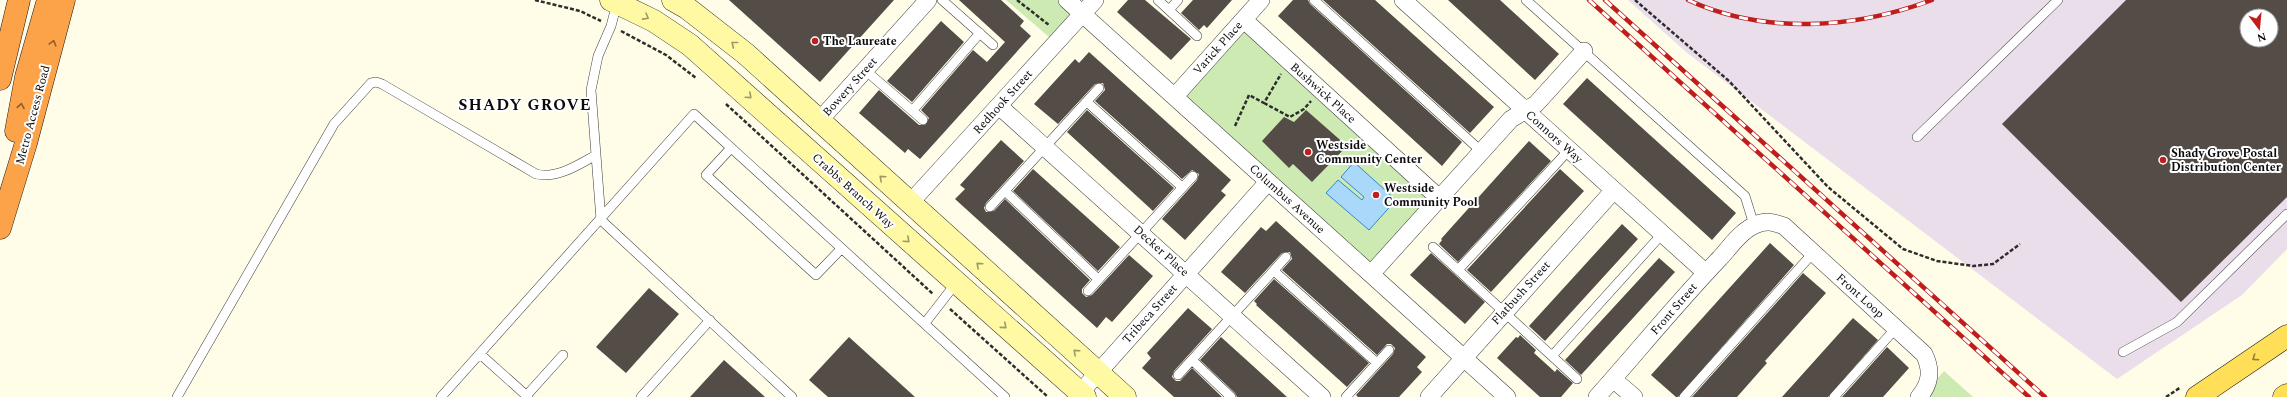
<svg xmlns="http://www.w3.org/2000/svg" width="2287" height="397" font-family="Spectral,serif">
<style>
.industrial{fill:#eadeeb;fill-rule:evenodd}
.green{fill:#cceab1}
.water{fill:#aad8f9;stroke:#2e8ad4}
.building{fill:#544c46;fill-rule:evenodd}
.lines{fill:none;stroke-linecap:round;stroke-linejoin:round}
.lane-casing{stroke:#3e3e3e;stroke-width:10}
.street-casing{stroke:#3e3e3e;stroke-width:18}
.secondary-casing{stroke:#2d2d2d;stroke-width:23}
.primary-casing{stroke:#1c1c1c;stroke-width:23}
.highway-casing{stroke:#1c1c1c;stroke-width:23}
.path{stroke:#2d2d2d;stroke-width:2.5;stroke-dasharray:4 2;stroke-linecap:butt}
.lane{stroke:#fff;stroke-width:9}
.street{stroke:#fff;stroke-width:17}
.secondary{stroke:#fff9a3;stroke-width:22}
.primary{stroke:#ffde58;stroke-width:22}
.highway{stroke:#fca349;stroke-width:22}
.rail-casing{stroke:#c01d1d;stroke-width:4.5}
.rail{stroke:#fff;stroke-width:3;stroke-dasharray:9;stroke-linecap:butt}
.oneway{stroke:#9d9a66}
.oneway2{stroke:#905f2d}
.oneway3{stroke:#917f35}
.poi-dot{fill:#c01d1d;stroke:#fff;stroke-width:1.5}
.labels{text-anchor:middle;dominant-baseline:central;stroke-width:4;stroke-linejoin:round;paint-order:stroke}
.poi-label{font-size:12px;font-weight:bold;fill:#0b0b0b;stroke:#fff;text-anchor:start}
.street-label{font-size:12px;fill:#0b0b0b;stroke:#fff}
.district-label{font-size:16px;font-weight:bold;letter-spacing:1px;fill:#0b0b0b;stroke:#fff}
</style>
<rect width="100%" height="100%" fill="#fffce8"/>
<path class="industrial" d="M 1628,0 L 2287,0 L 2287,249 L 2242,295 L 2117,379 L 1686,52 ZM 2247,16 L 2271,16 L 2271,40 L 2247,40 Z"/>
<path class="green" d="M 1006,0 L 1067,0 L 1083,14 L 1056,43 Z
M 1244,20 L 1437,198 L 1371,271 L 1179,95 Z
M 1944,371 L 1973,397 L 1921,397 Z"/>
<path class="water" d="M 1354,162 L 1396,200 L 1369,230 L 1326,193 L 1338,180 L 1362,200 L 1364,197 L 1341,177 Z"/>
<path class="building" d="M 729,0 L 894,0 L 820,82 Z
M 959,0 L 1001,0 L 1024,21 L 1020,26 L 1031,36 L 920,159 L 908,149 L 905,153 L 859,113 L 879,90 L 919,125 L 925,125 L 929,118 L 921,110 L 973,50 L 987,62 L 1005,42 Z
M 1128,0 L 1145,0 L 1191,39 L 1171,60 L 1117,12 Z
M 1193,0 L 1232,0 L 1207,28 L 1204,25 L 1199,30 L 1181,13 Z
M 1293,0 L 1308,0 L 1310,4 L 1462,142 L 1442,166 L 1278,16 Z
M 1323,0 L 1375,0 L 1494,107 L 1470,133 Z
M 1448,0 L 1500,0 L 1559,54 L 1535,80 Z
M 2126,0 L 2287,0 L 2287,197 L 2181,302 L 2002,124 ZM 2247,16 L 2271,16 L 2271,40 L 2247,40 Z
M 941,21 L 964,42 L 912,102 L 887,81 Z
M 1089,52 L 1231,180 L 1221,191 L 1226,195 L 1185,240 L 1162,219 L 1197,180 L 1199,174 L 1192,170 L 1182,179 L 1095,101 L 1105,90 L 1103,83 L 1095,84 L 1058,124 L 1034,104 L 1075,59 L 1079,63 Z
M 1587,78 L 1736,213 L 1712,240 L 1563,104 Z
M 1087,110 L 1174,188 L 1153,211 L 1067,132 Z
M 1306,110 L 1347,146 L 1312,182 L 1293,164 L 1289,168 L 1262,141 L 1284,117 L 1294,122 Z
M 1001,140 L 1024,161 L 986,203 L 984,208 L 986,212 L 994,211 L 1005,199 L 1090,280 L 1082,289 L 1082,293 L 1086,297 L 1092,295 L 1129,255 L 1153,276 L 1112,322 L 1106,317 L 1097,328 L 955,199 L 965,189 L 960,185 Z
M 1529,141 L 1551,161 L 1458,262 L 1439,244 L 1442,240 L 1441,239 Z
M 1033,169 L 1120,247 L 1098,271 L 1013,191 Z
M 1560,169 L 1584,191 L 1491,292 L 1467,270 Z
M 1276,221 L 1426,357 L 1417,367 L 1422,372 L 1399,397 L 1358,397 L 1356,395 L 1393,354 L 1395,348 L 1391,344 L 1387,344 L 1377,355 L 1282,270 L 1292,259 L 1290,252 L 1282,253 L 1245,293 L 1221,272 L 1261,227 L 1266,231 Z
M 1622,224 L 1638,239 L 1545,341 L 1529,326 Z
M 1770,243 L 1794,265 L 1678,397 L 1676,397 L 1651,375 Z
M 1431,253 L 1485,302 L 1465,324 L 1410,275 Z
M 1659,258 L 1675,272 L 1581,375 L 1565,360 Z
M 1803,273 L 1826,293 L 1765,361 L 1767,363 L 1737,397 L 1692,397 Z
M 1274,279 L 1369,363 L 1347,387 L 1256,305 L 1257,304 L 1254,301 Z
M 649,288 L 679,314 L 626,373 L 596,347 Z
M 1188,308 L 1212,329 L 1174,371 L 1172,377 L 1176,381 L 1180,381 L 1192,368 L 1222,397 L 1174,397 L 1142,368 L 1151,358 L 1147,353 Z
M 1853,318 L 1878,340 L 1828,397 L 1782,397 Z
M 1520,335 L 1536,350 L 1534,353 L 1555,372 L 1557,369 L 1573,383 L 1561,397 L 1540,397 L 1497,358 L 1516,337 L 1518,338 Z
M 849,337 L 915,397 L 828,397 L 809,380 Z
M 1221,337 L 1252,365 L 1287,397 L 1237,397 L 1235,393 L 1200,360 Z
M 1887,347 L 1909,368 L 1883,397 L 1842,397 Z
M 724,360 L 765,397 L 690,397 Z"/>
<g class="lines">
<g class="lane-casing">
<path id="lane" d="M 942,0 L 993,45
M 1158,0 L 1197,36
M 1314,0 L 1481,151
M 1526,0 L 1745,196 L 1754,225
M 617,3 L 611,26 L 598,56 L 591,90 L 601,220 L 792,397
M 1169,10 L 1178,0
M 865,70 L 923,120
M 1087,102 L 1182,187
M 913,110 L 980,33
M 1917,137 L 2058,0
M 731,148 L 706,175 L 816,275 L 841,249
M 1005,191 L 1098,279
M 990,207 L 1099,88
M 1433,247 L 1577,379
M 1458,270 L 1569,150
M 1274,271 L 1377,363
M 1088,291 L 1193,176
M 925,323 L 956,283
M 2123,352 L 2177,322 L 2287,214
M 480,354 L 528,397
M 1552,356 L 1662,234
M 1192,360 L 1231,397
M 1178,375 L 1286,257
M 526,396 L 563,355
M 177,397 L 334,124 L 371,83 L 376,82 L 382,84 L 536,174 C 557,179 578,165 596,155
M 441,397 L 694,114 L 1005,397
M 641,397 L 710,320
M 1346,397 L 1389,350
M 1684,397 L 1813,253
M 1834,397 L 1896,328"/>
</g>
<g class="street-casing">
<path id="street" d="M 1067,0 C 1214,131 1360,265 1507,397
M 1403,0 L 1706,273
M 1244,20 L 1439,198
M 1176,95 L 1261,0
M 999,106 L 1322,397
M 819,121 L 928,0
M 910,203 L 1095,0
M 1371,274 L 1511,119 L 1536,104 L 1584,51
M 1613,379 L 1634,397
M 1080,393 L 1268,182
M 1429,397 L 1614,190
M 1597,397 C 1638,351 1677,303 1720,258 C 1730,247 1741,231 1755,225 C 1766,220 1773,222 1784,226 L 1924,354 C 1932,370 1931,383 1919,397"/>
</g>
<g class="secondary-casing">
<path id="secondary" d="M 611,0 L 654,21 L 690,45 L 1085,397
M 673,0 L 687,8 L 746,54 L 1125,397"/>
</g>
<g class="primary-casing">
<path id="primary" d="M 2197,397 L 2287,336
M 2284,397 L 2287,395"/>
</g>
<g class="highway-casing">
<path id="highway" d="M 0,79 L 19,0
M 16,131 L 26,77 L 48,0
M 0,228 L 26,143 L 64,0"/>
</g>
<path class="path" d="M 535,0 L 580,11 L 601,21
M 1017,0 L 1049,25
M 1635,0 L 1729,81 L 1828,187 L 1903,249 L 1937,261 L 1973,266 L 1993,264 L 2020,244
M 621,31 L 666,55 L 696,78
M 1264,103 L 1290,117 L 1304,109 L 1311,101
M 726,104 L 933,294
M 1235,126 L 1249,95 L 1264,103 L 1281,74
M 950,309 L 1048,397
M 2166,397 L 2181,387"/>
<use href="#lane" class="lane"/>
<use href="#street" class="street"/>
<use href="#secondary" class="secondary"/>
<use href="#primary" class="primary"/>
<use href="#highway" class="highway"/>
<g class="rail-casing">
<path id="rail" d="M 1589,0 L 2029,397
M 1605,0 L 2045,397
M 1688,0 C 1764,35 1855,29 1932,0"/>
</g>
<use href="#rail" class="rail"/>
</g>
<defs><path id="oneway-chevron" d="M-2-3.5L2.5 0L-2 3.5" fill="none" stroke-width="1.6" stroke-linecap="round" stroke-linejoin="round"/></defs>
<g class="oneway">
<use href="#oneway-chevron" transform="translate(646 17) rotate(29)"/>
<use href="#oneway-chevron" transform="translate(734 44) rotate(-142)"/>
<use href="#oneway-chevron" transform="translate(749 96) rotate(42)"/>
<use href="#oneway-chevron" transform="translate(882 178) rotate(-138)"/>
<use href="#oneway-chevron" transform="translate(907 240) rotate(42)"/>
<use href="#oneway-chevron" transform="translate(979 265) rotate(-138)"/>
<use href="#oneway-chevron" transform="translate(1004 326) rotate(41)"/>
<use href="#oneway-chevron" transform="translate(1076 352) rotate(-138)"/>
</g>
<g class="oneway2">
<use href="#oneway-chevron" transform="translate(53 43) rotate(-75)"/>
<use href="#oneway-chevron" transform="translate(21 106) rotate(-80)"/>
</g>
<use class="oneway3" href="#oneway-chevron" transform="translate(2255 358) rotate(146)"/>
<g class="poi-dot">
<circle cx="815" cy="41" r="4"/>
<circle cx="1308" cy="152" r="4"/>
<circle cx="2163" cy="160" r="4"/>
<circle cx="1376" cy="195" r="4"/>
</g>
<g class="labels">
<g class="poi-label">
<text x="823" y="41">The Laureate</text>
<text x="1316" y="145">Westside<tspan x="1316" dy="14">Community Center</tspan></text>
<text x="2171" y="153">Shady Grove Postal<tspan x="2171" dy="14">Distribution Center</tspan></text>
<text x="1384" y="188">Westside<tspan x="1384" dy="14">Community Pool</tspan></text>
</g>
<g class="street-label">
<text transform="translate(1218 48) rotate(-48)">Varick Place</text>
<text transform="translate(850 87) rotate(-48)">Bowery Street</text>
<text transform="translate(1323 93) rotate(42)">Bushwick Place</text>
<text transform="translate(1003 102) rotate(-48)">Redhook Street</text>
<text transform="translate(33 115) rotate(-75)">Metro Access Road</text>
<text transform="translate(1554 137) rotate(42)">Connors Way</text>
<text transform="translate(853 191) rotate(42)">Crabbs Branch Way</text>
<text transform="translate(1287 199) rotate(42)">Columbus Avenue</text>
<text transform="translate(1161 251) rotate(42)">Decker Place</text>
<text transform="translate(1521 293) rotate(-48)">Flatbush Street</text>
<text transform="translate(1860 296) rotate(42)">Front Loop</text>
<text transform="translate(1674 309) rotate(-49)">Front Street</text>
<text transform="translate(1150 314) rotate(-48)">Tribeca Street</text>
</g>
<g class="district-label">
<text x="525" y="105">SHADY GROVE</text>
</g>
</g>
<g transform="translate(2259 28) rotate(164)"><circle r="19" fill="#ffffff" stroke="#9d9d9d"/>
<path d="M0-3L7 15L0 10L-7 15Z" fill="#c01d1d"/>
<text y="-6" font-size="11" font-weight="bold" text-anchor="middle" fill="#0b0b0b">N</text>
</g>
</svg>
